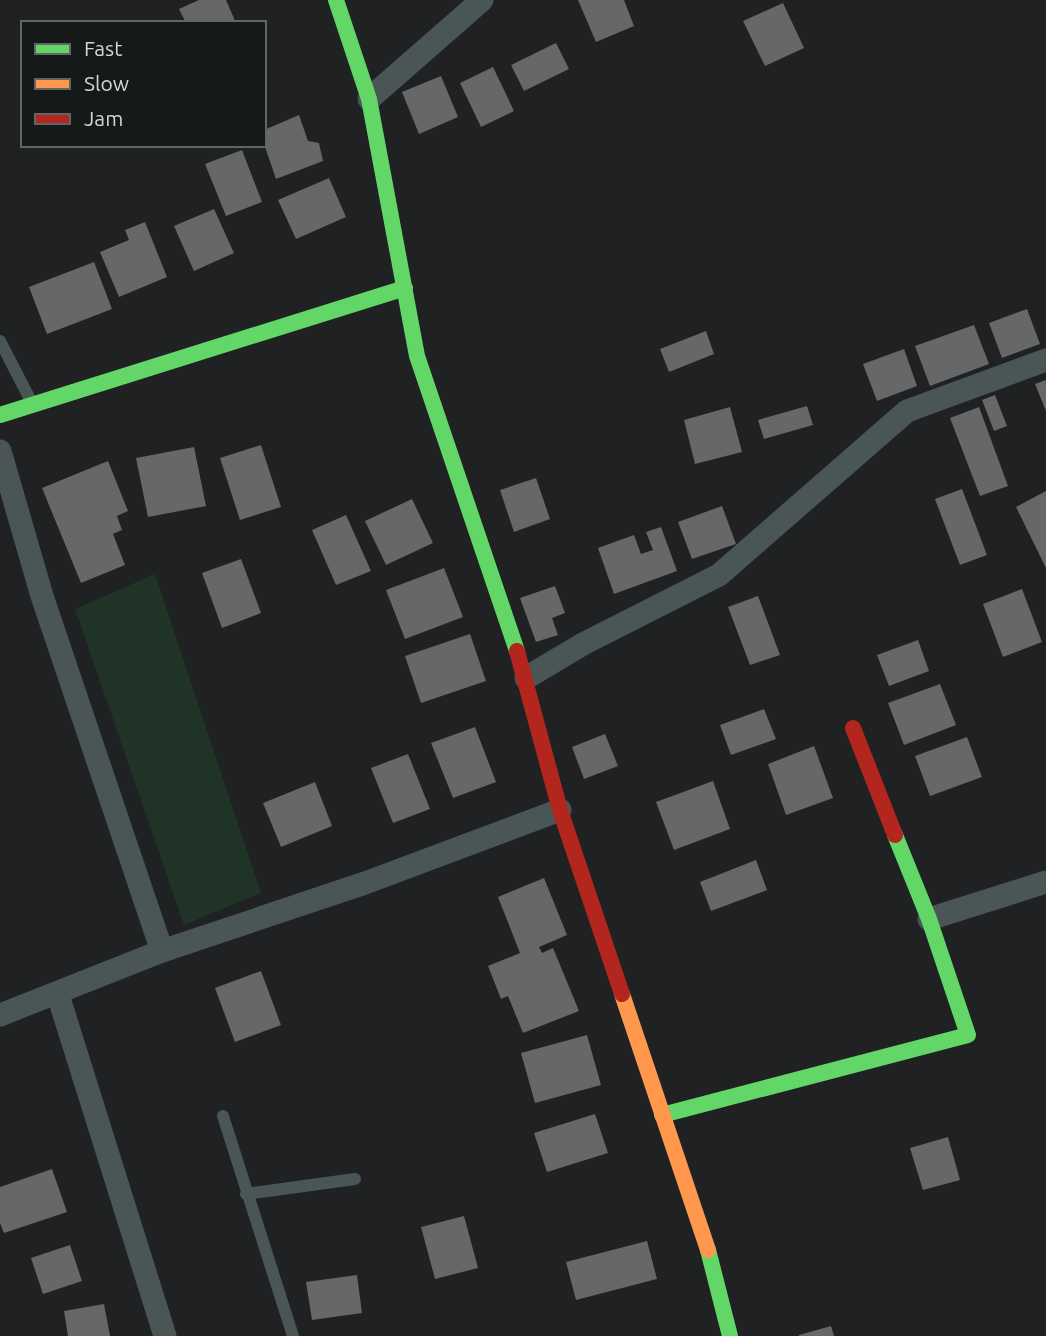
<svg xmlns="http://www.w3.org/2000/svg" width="1046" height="1336" font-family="Ubuntu,sans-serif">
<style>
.green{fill:#1f3327}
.building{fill:#666768}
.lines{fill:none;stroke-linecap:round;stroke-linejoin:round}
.lane{stroke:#495655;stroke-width:12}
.street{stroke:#495655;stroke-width:23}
.fast{stroke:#63d668;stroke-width:16}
.slow{stroke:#ff974d;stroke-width:16}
.jam{stroke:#b3261e;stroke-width:16}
</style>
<rect width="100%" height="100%" fill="#1f2122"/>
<path class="green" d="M 155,574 L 261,893 L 184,925 L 75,609 Z"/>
<path class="building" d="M 199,0 L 226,0 L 236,23 L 186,23 L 179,9 Z
M 578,0 L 624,0 L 634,26 L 596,42 Z
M 783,3 L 804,48 L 765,66 L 743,21 Z
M 556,43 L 569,69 L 524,91 L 511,65 Z
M 493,67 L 514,111 L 481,127 L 460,83 Z
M 441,76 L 458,117 L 419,134 L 402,92 Z
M 299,115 L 308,141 L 319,143 L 323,161 L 276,179 L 264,144 L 264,130 Z
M 242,150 L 262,202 L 226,216 L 205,164 Z
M 329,178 L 346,217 L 296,239 L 278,200 Z
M 214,209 L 234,253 L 194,271 L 174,226 Z
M 145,222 L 167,277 L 119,297 L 100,252 L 129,240 L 125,230 Z
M 94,262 L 112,309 L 47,334 L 29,287 Z
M 1027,309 L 1040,344 L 1002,358 L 989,323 Z
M 974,325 L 989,364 L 930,386 L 915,346 Z
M 706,331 L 714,354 L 669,372 L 660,349 Z
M 904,349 L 917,386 L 877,401 L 863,364 Z
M 1046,380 L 1046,411 L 1035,384 Z
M 995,395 L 1007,426 L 994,431 L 982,400 Z
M 807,406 L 813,425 L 764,439 L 758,420 Z
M 730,407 L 742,452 L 695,464 L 684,420 Z
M 979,407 L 1008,486 L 980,496 L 950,418 Z
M 261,445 L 281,507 L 240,520 L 220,458 Z
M 194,447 L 206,506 L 148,517 L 136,458 Z
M 108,461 L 128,511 L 117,516 L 122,530 L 113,534 L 125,565 L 81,583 L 42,488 Z
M 536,478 L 550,519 L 514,532 L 500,490 Z
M 962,489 L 987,555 L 960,565 L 935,499 Z
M 1046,491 L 1046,568 L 1016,507 Z
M 412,499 L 433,543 L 386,565 L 365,521 Z
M 722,506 L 736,544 L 692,559 L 678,522 Z
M 346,515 L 371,571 L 336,585 L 312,530 Z
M 661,527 L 677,571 L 614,594 L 598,548 L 634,535 L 641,554 L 653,550 L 646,532 Z
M 241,559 L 261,613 L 222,628 L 202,573 Z
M 444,568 L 463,617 L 405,639 L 386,590 Z
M 555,586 L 565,613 L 552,618 L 558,635 L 536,642 L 520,598 Z
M 1022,589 L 1042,642 L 1003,657 L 983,604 Z
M 758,596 L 780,655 L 750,665 L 728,607 Z
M 470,634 L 486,681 L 421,703 L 405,656 Z
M 918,640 L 929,671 L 889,686 L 877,655 Z
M 940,684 L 956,725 L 904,745 L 888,703 Z
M 764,709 L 776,739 L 731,755 L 720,725 Z
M 475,727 L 496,782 L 453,798 L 431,743 Z
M 605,734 L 618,766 L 584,779 L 572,747 Z
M 967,737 L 982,777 L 930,796 L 915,756 Z
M 814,746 L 833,798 L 786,815 L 768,764 Z
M 408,754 L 430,809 L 393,823 L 371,768 Z
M 713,781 L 730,829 L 674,850 L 656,802 Z
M 315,782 L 332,826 L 281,847 L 263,803 Z
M 756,860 L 767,890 L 711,911 L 700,882 Z
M 544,878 L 567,935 L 539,947 L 542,953 L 553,948 L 579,1011 L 523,1033 L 508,996 L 501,999 L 488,966 L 520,953 L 498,897 Z
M 261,971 L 281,1025 L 235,1042 L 215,988 Z
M 587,1035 L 601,1085 L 535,1103 L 521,1053 Z
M 595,1114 L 608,1153 L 547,1172 L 534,1133 Z
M 948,1137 L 960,1180 L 923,1190 L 910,1148 Z
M 52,1169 L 67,1212 L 4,1233 L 0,1223 L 0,1187 Z
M 464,1216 L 478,1268 L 435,1279 L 421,1227 Z
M 647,1241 L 657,1279 L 576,1300 L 566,1262 Z
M 70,1245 L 82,1281 L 43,1294 L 31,1258 Z
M 357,1275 L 362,1313 L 312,1320 L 306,1282 Z
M 104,1304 L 110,1336 L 68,1336 L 64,1311 Z
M 831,1326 L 834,1336 L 799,1336 L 799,1335 Z"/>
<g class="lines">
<path class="lane" d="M 0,341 L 32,403
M 223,1116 L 293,1336
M 246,1194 L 355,1179"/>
<path class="street" d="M 369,99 L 482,0
M 0,451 L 42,596 L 162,951
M 526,678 L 583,644 L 719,575 L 907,411 L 1046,360
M 929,919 L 1046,882
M 58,995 L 165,1336
M 0,1015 L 162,951 L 365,883 L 560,810"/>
<path class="fast" d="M 336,0 L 369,99 L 417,356 L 517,651
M 0,415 L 405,288
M 662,1115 L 968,1035 L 929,919 L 895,835
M 708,1250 L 730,1336"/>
<path class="slow" d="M 622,994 L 708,1250"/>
<path class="jam" d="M 517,651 L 560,810 L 622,994
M 853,728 L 895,835"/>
</g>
<rect x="21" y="21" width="245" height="126" fill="#151919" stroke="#616565" stroke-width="2"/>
<rect x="35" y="44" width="35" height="10" fill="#63d668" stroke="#616565" stroke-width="2"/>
<text x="84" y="56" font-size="21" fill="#d3d6d6">Fast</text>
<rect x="35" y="79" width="35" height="10" fill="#ff974d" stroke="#616565" stroke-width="2"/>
<text x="84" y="91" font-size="21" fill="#d3d6d6">Slow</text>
<rect x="35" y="114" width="35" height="10" fill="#b3261e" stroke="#616565" stroke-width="2"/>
<text x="84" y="126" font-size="21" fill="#d3d6d6">Jam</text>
</svg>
